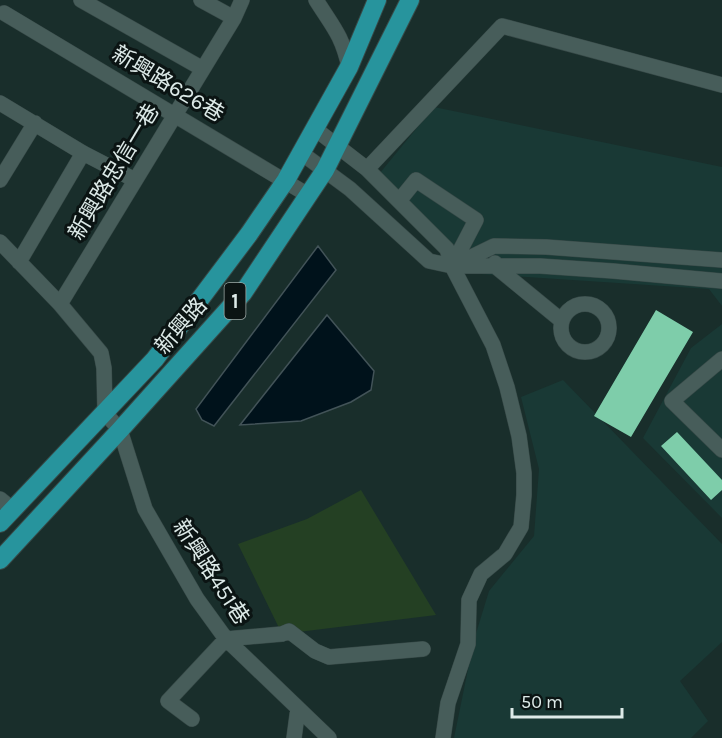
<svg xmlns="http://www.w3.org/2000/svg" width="722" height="738" font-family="Karla,'Noto Sans TC',sans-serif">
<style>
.built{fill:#193935}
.green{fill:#244023}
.water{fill:#00121b;stroke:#425358;stroke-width:1.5}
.building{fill:#7ecdaa}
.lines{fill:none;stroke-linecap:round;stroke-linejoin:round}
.minor-casing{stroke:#374947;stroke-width:16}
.major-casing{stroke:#374947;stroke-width:20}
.minor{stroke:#475d5a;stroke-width:15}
.major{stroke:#27949d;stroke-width:18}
.labels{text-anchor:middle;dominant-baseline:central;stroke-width:6;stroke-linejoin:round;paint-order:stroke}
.shield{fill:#0b1413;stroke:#9eaaa8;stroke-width:1.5}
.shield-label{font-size:21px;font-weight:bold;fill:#ddeae8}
.street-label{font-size:22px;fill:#ddeae8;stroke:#0b1413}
</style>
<rect width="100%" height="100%" fill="#192e2b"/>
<path class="built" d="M 434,107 L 722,167 L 722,306 L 709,289 L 481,274 L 375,179 Z
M 722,324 L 722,518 L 643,438 L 691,348 Z
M 563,380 L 722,544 L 722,642 L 680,681 L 708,721 L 691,738 L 454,738 L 474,640 L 489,591 L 534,536 L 539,469 L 521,397 Z"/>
<path class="green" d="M 361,490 L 436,615 L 282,634 L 238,544 L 307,519 Z"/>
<path class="water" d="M 318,246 L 336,270 L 214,426 L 202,420 L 196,409 Z
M 327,315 L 374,371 L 371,390 L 351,402 L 301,421 L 240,425 Z"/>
<path class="building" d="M 656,310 L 693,332 L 631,437 L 594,416 Z
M 677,432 L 722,480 L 722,490 L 711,500 L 661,446 Z"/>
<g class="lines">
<g class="minor-casing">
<path id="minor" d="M 81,0 L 203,69
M 201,0 L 234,18
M 316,0 C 333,27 342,35 349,67
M 4,13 L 308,195
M 0,103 L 83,153 L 135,180
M 314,128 L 367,169 L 447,249 L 452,266 L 493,345 L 507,387 L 519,436 L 524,473 L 524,495 L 521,527 L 505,554 L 481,574 L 469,600 L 468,644 L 448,703 L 443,738
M 300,152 L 350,189 L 429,261 L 452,266 L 540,266 L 613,271 L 722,281
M 367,169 L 502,26 L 722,85
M 0,180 L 35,123
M 399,201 L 416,180 L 476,220 L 452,266
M 0,242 L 60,304 L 101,353 L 104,368 L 105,413 L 120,430 L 145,509 L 197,599 L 226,639 L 329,738
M 19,262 L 83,153
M 495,263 L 495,266 L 562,321
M 457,264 L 494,246 L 546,247 L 722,260
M 60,304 L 234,18 L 242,0
M561 328a24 24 0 1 1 48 0a24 24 0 1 1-48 0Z
M 722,359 L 672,401 L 722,450
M 0,499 L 12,509
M 192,719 L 168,701 L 226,639 L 282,634 L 289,631 L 315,651 L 329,657 L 423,649
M 294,738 L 298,708"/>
</g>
<g class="major-casing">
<path id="major" d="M 0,523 L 155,359 L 249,234 L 286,180 L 349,67 L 377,0
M 0,560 L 120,430 L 243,293 L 325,170 L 410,0"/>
</g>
<use href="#minor" class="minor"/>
<use href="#major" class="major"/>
</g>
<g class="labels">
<rect class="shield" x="224.5" y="283" width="21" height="36" rx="4.5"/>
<g class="shield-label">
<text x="235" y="301">1</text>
</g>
<g class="street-label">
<text transform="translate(168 84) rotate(31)">新興路626巷</text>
<text transform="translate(114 172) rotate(-59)">新興路忠信一巷</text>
<text transform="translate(181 326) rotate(-49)">新興路</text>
<text transform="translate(211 572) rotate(57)">新興路451巷</text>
</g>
</g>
<path d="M512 708v9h110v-9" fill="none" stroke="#ddeae8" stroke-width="3"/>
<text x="521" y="708" font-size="18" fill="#ddeae8" stroke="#0b1413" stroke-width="4.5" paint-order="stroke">50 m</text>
</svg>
